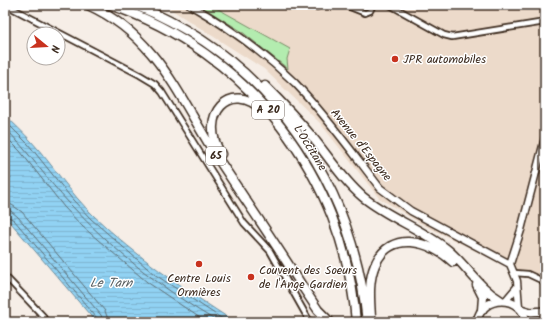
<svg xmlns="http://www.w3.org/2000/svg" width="550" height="327" font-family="Kalam,sans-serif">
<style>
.built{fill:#ecdaca}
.green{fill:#b3ecaf;stroke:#778b66}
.water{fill:url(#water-rules);stroke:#6f8f9e}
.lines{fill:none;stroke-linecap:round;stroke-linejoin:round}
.shore{stroke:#5d6d73;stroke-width:1}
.minor-casing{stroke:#3b2a1e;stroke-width:8}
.tertiary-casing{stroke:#3b2a1e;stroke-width:9}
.primary-casing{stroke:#3b2a1e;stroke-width:10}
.motorway-casing{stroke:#3b2a1e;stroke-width:11}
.minor{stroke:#fff;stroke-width:4.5}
.tertiary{stroke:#fff;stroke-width:6}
.primary{stroke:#fff;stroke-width:7}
.motorway{stroke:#fff;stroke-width:8}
.poi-dot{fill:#c8321e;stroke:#fff;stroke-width:1.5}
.labels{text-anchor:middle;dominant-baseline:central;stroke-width:3;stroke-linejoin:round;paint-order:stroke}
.shield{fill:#fff;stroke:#766a62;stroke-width:1}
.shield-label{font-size:11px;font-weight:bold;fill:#3b2a1e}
.poi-label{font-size:12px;fill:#3b2a1e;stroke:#fff;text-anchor:start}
.street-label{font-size:12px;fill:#3b2a1e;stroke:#fff}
.water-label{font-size:13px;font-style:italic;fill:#555c5e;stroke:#fff}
</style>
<defs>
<pattern id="water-rules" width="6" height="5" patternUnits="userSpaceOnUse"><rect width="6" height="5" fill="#91d2f3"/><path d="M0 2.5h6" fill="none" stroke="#7eb4d0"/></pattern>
</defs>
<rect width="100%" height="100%" fill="#f6eee7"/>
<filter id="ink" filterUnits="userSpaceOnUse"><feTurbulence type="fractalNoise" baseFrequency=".025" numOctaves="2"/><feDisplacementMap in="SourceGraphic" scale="8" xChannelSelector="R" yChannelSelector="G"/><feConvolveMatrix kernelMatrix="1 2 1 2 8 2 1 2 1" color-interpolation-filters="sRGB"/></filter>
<g filter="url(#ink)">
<path class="built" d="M 164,5 L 545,5 L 545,286 L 420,223 L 379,198 L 320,123 L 264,69 Z"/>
<path class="green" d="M 199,5 L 211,5 L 290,49 L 287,59 L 288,69 L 241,31 Z"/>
<path class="water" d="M 5,115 C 14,124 23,132 31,141 C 53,165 70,193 94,216 C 137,257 185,290 235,322 L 96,322 L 11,223 L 5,218 Z"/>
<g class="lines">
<path class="shore" d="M 5,121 L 28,144 L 73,200 L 91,219 L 154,274 L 227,322
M 5,128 C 29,152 47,180 70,204 C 113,251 164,290 218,322
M 5,136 L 20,151 L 64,207 L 83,227 L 147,282 L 206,322
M 5,204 L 12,205 L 22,212 L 105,311 L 109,322
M 5,210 L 11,211 L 18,217 L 101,315 L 103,322
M 5,215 L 14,220 L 97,318 L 98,322"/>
<g class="minor-casing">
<path id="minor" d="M 6,5 L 140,75 L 155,84 L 162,92 L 244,223 L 270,251 L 310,322
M 313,5 L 317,7 L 319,5
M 345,5 L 365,13 L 370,11 L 373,5
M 390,5 L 444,35 L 452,37 L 545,22
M 515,273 L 528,274 L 545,282
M 5,276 L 43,316 L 45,322"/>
</g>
<g class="tertiary-casing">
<path id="tertiary" d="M 190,5 C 227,26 264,53 295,83 C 326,115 352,152 380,188 L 411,211 L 510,264 L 517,281 L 519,307
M 510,264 L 521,230 L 545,138
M 506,300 L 517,287"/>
</g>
<g class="primary-casing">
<path id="primary" d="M 521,309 L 531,312 L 545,311
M 477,322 C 481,294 522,294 526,322
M 534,322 L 545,318"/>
</g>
<g class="motorway-casing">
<path id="motorway" d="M 88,5 C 157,36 179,97 217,157 C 246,201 276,244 304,289 L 318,310 L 330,322
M 110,5 C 248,51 345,177 356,322
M 135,5 C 269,59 353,181 367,322
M 265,86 C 282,103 299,121 314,139 C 330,159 344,181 363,197 C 389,218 422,229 448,250 C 466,265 479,288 500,300
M 221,154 C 197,116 231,78 263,111
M 477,285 L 483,297 L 482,310
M 371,317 C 370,300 368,281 375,265 C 390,229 431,241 453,262
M 475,322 L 478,319"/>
</g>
<use href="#minor" class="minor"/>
<use href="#tertiary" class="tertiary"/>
<use href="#primary" class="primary"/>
<use href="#motorway" class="motorway"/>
</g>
</g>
<g class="poi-dot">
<circle cx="395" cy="59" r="4"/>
<circle cx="199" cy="264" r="4"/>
<circle cx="251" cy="277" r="4"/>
</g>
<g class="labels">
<g class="shield">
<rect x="252" y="101" width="32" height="18" rx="3"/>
<rect x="206" y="147" width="20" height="18" rx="3"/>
</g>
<g class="shield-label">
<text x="268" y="110">A 20</text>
<text x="216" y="156">65</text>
</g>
<g class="poi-label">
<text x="403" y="59">JPR automobiles</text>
<text x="259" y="270">Couvent des Soeurs<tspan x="259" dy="14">de l'Ange Gardien</tspan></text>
<text x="199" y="278" text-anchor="middle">Centre Louis<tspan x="199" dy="14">Ormières</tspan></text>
</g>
<g class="street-label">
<text transform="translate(361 145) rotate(51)">Avenue d'Espagne</text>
<text transform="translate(310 148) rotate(58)">L'Occitane</text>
</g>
<g class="water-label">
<text x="111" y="283">Le Tarn</text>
</g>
</g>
<rect width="550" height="327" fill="none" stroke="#fff" stroke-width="20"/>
<rect x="10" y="10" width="530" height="307" fill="none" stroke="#3b2a1e" stroke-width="1.5" filter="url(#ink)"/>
<g transform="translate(46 46) rotate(108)"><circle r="19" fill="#ffffff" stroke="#b1aaa5"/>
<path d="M0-3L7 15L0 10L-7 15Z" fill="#c8321e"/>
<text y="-6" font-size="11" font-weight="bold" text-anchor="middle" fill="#3b2a1e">N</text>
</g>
</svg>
